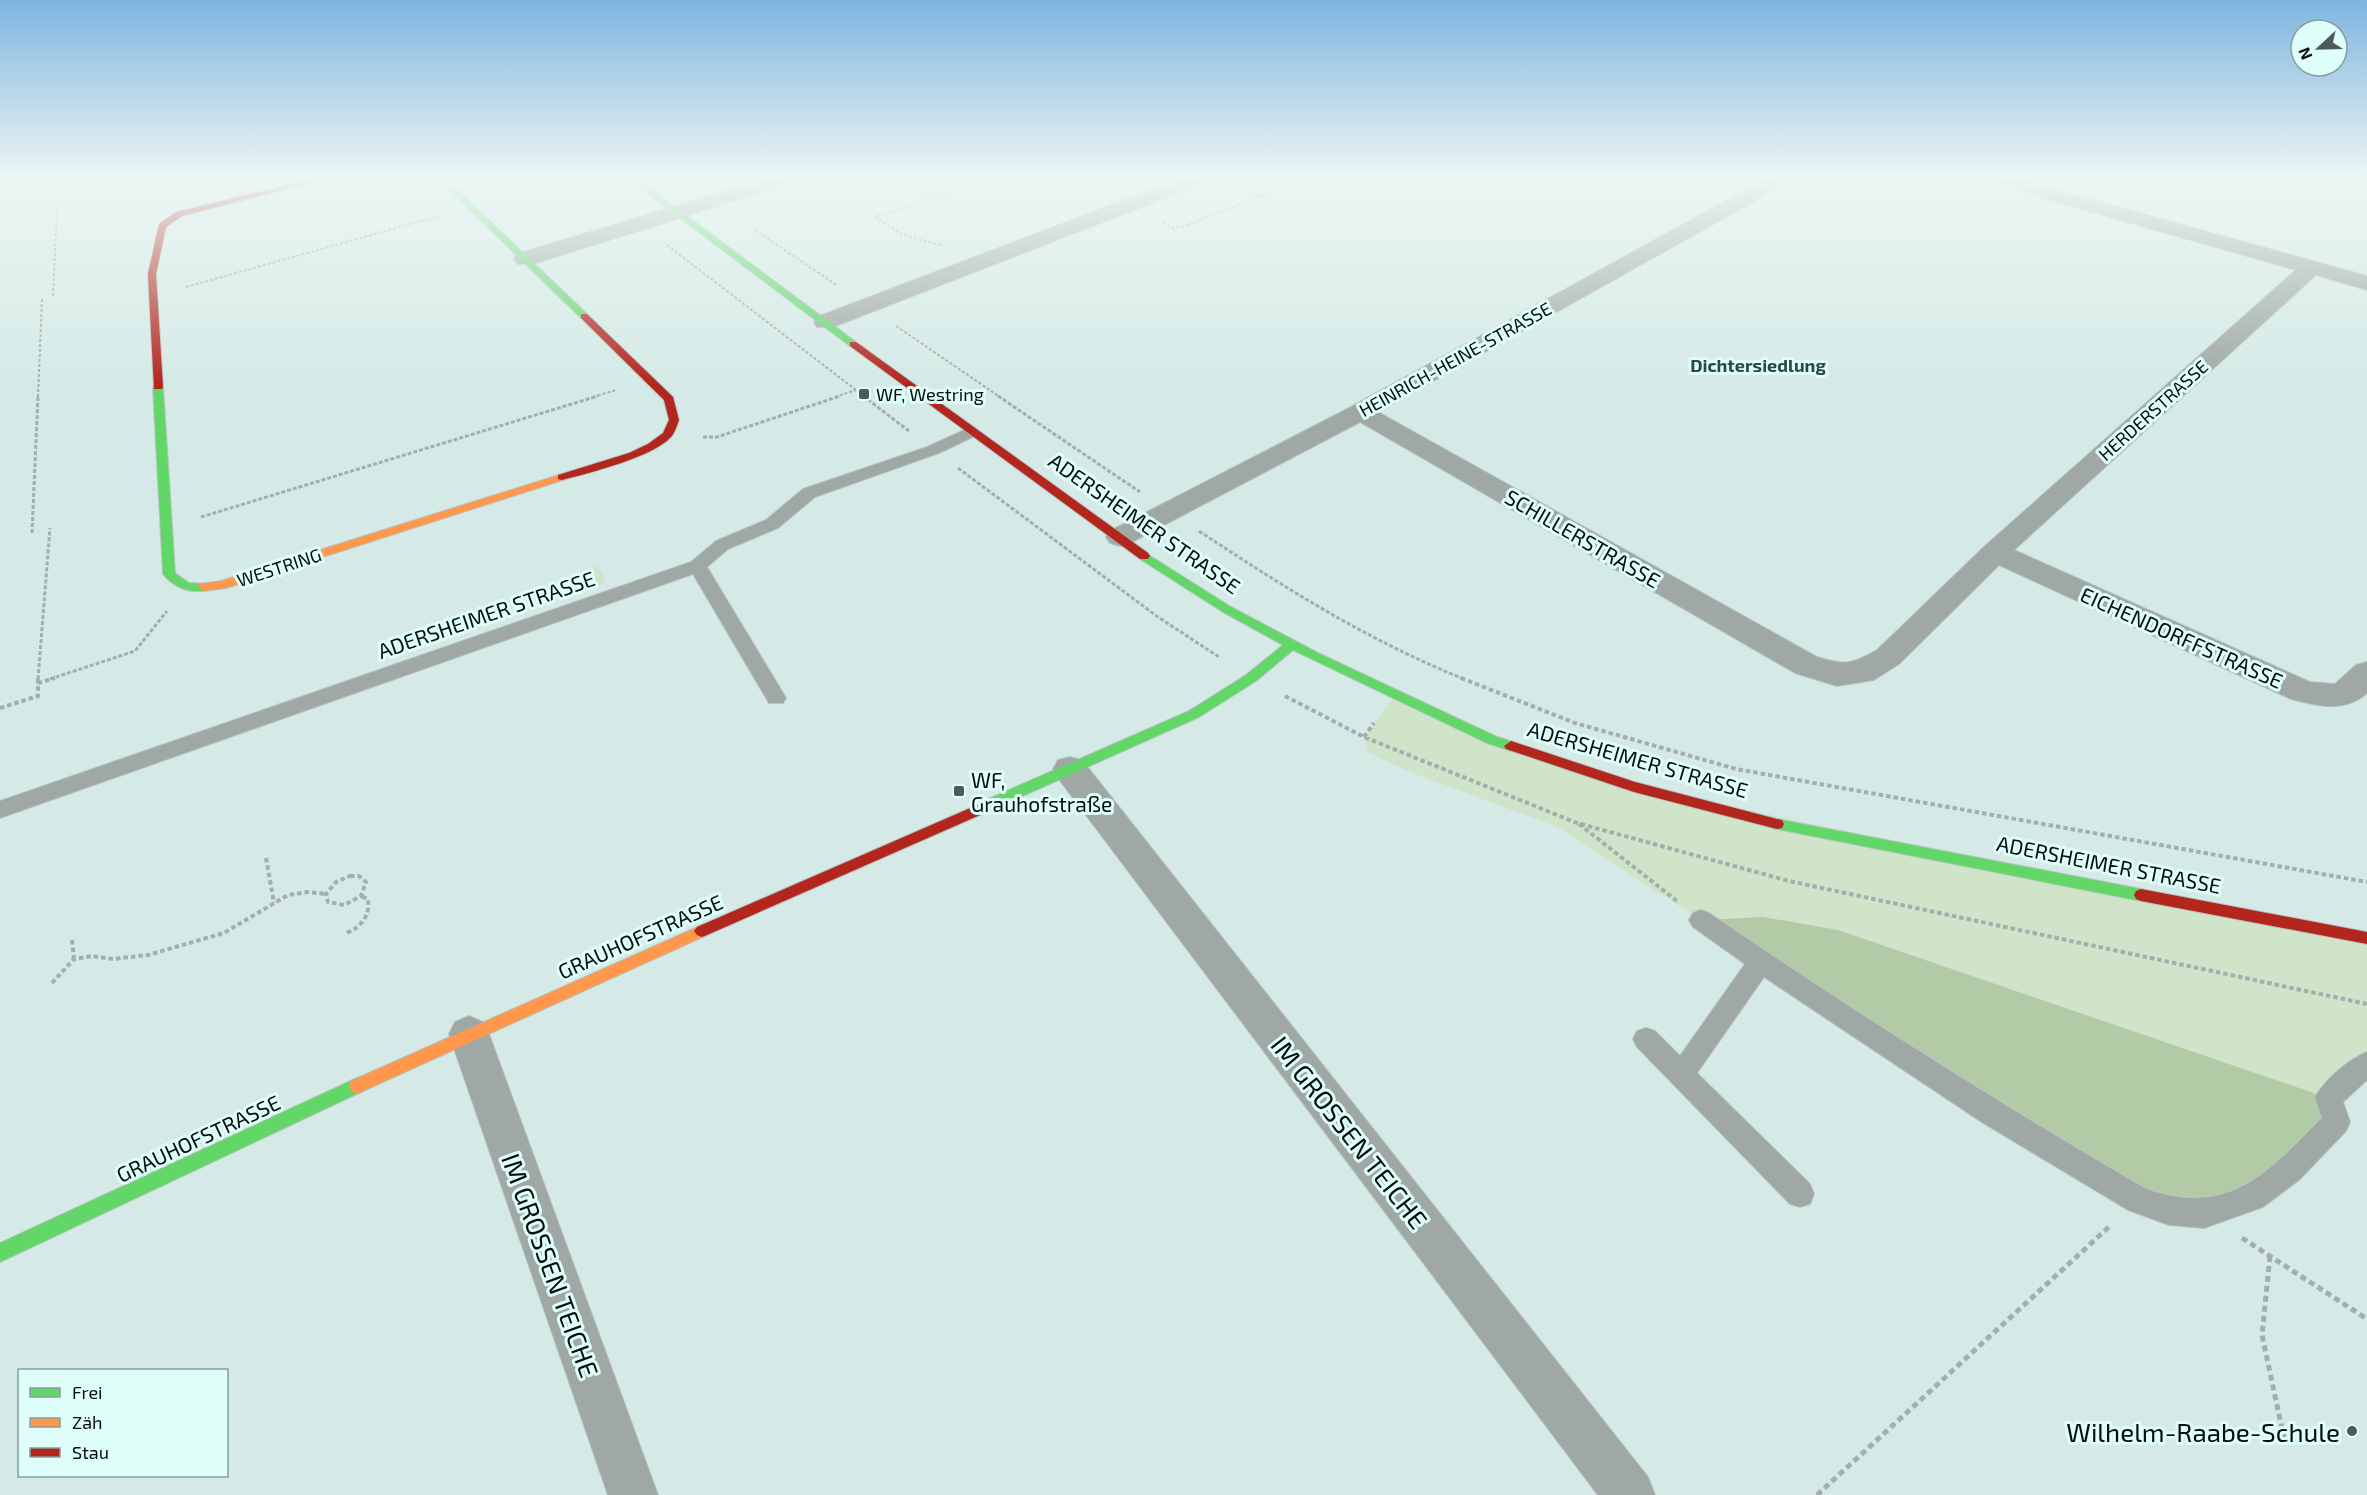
<svg xmlns="http://www.w3.org/2000/svg" width="2367" height="1495" font-family="'Exo 2',sans-serif">
<style>
.green{fill:#cfe4c9}
.forest{fill:#b2cba6}
.lines{fill:none;stroke-linecap:round;stroke-linejoin:round}
.lane-casing{stroke:#b5c5c2;stroke-width:2}
.street-casing{stroke:#b5c5c2;stroke-width:2}
.fast-casing{stroke:#b5c5c2;stroke-width:2}
.slow-casing{stroke:#b5c5c2;stroke-width:2}
.jam-casing{stroke:#b5c5c2;stroke-width:2}
.path-far3{stroke:#a4aeab;stroke-width:2;stroke-dasharray:3 2;stroke-linecap:butt}
.path-far2{stroke:#a4aeab;stroke-width:3;stroke-dasharray:4 2;stroke-linecap:butt}
.path-far1{stroke:#a4aeab;stroke-width:4;stroke-dasharray:4.5 3;stroke-linecap:butt}
.path{stroke:#a4aeab;stroke-width:5;stroke-dasharray:6 4;stroke-linecap:butt}
.lane{fill:#a0a8a5;fill-rule:evenodd}
.street{fill:#a0a8a5;fill-rule:evenodd}
.fast{fill:#63d668;fill-rule:evenodd}
.slow{fill:#ff974d;fill-rule:evenodd}
.jam{fill:#b3261e;fill-rule:evenodd}
.poi-dot{fill:#4c5b59;stroke:#dffef9;stroke-width:2}
.labels{text-anchor:middle;dominant-baseline:central;stroke-width:6;stroke-linejoin:round;paint-order:stroke}
.far-street-label{font-size:18px;fill:#030e0d;stroke:#dffef9}
.far-neighbourhood-label{font-size:18px;font-weight:bold;fill:#274a45;stroke:#dffef9}
.far-poi-label{font-size:18px;fill:#030e0d;stroke:#dffef9;text-anchor:start}
.street-label{font-size:21px;fill:#030e0d;stroke:#dffef9}
.poi-label{font-size:21px;fill:#030e0d;stroke:#dffef9;text-anchor:start}
.near-street-label{font-size:26px;fill:#030e0d;stroke:#dffef9}
.near-poi-label{font-size:26px;fill:#030e0d;stroke:#dffef9;text-anchor:end}
</style>
<rect width="100%" height="100%" fill="#d5eae6"/>
<path class="green" d="M 598,566 L 606,582 L 568,596 L 559,579 Z
M 1395,696 L 1634,787 L 2367,938 L 2367,1064 L 2328,1098 L 1701,920 L 1555,826 L 1412,773 L 1367,752 L 1364,737 Z"/>
<path class="forest" d="M 1763,917 L 1838,930 L 2328,1098 L 2337,1122 L 2253,1197 L 2169,1211 L 1701,920 Z"/>
<g class="lines">
<g class="lane-casing">
<path id="lane" d="M 971,427 L 979,432 L 977,435 L 939,453 L 815,497 L 778,528 L 728,549 L 707,567 L 786,698 L 783,703 L 769,703 L 693,574 L 0,818 L 0,801 L 691,562 L 716,541 L 766,520 L 803,489 L 927,447 Z
M 1701,910 L 1709,913 C 1853,1011 1996,1102 2146,1189 C 2229,1218 2267,1174 2322,1118 L 2315,1098 C 2323,1081 2349,1059 2367,1052 L 2367,1080 L 2343,1102 L 2350,1122 L 2346,1131 L 2299,1180 L 2263,1207 L 2204,1228 L 2169,1225 L 2128,1210 L 1980,1121 L 1764,977 L 1697,1073 L 1810,1184 L 1814,1194 L 1810,1204 L 1800,1207 L 1790,1204 L 1637,1047 L 1633,1039 L 1637,1031 L 1646,1028 L 1655,1031 L 1680,1056 L 1745,964 L 1693,927 L 1689,920 L 1693,913 Z"/>
</g>
<g class="street-casing">
<path id="street" d="M 778,175 L 808,175 L 805,179 L 533,264 L 517,264 L 514,259 L 517,254 Z
M 1190,175 L 1217,175 L 1214,179 L 833,327 L 817,327 L 814,322 L 817,317 Z
M 1773,175 L 1797,175 L 1794,179 L 1378,412 L 1817,657 C 1845,666 1852,664 1877,650 L 1985,546 L 2296,270 L 2060,203 L 1987,179 L 1984,175 L 2013,175 L 2074,195 L 2367,276 L 2367,290 L 2316,275 L 2014,550 L 2310,682 L 2335,684 L 2356,665 L 2367,662 L 2367,693 C 2345,713 2317,706 2291,699 L 1999,565 L 1899,664 L 1874,680 L 1837,686 L 1795,673 L 1360,422 L 1130,543 L 1120,546 L 1110,543 L 1106,537 L 1110,531 L 1351,407 Z
M 1070,757 L 1082,760 L 1648,1477 L 1655,1495 L 1598,1495 L 1058,778 L 1053,769 L 1058,760 Z
M 469,1016 L 483,1022 L 489,1034 L 658,1495 L 608,1495 L 449,1034 L 455,1022 Z"/>
</g>
<g class="fast-casing">
<path id="fast" d="M 434,175 L 442,175 L 587,314 L 587,318 L 581,318 Z
M 623,175 L 632,175 L 856,342 L 856,346 L 850,346 Z
M 158,384 L 163,387 L 175,573 L 189,583 L 208,584 L 210,587 L 208,590 C 190,594 175,588 163,574 L 153,387 Z
M 1144,552 L 1231,607 L 1318,653 L 1497,737 L 1516,743 L 1518,746 L 1511,751 L 1487,743 L 1293,650 L 1256,681 L 1199,717 L 996,808 L 986,808 L 984,804 L 986,800 L 1189,711 L 1246,675 L 1283,645 L 1223,612 L 1140,559 L 1138,556 L 1140,553 Z
M 1777,819 L 2141,889 L 2146,891 L 2148,895 L 2146,899 L 2141,901 L 1777,829 L 1772,828 L 1770,824 L 1772,820 Z
M 357,1078 L 363,1081 L 365,1086 L 363,1091 L 0,1262 L 0,1243 Z"/>
</g>
<g class="slow-casing">
<path id="slow" d="M 562,474 L 566,475 L 566,479 L 226,588 L 204,591 L 198,587 L 200,584 L 221,581 Z
M 702,925 L 707,927 L 710,931 L 707,935 L 363,1091 L 357,1094 L 351,1091 L 349,1086 L 351,1081 Z"/>
</g>
<g class="jam-casing">
<path id="jam" d="M 328,175 L 341,175 L 182,216 L 166,227 L 156,274 L 163,387 L 162,389 L 154,389 L 148,274 L 159,224 L 176,212 Z
M 581,314 L 587,314 L 673,397 L 679,420 C 677,425 675,433 671,437 C 653,457 589,473 562,480 L 558,479 L 558,475 L 629,453 L 648,444 L 663,433 L 669,420 L 664,400 L 581,318 Z
M 850,342 L 856,342 L 1148,553 L 1150,556 L 1148,559 L 1140,559 L 850,346 Z
M 1511,741 L 1635,782 L 1777,819 L 1782,820 L 1784,824 L 1782,828 L 1777,829 L 1634,792 L 1506,749 L 1504,746 Z
M 991,799 L 996,800 L 998,804 L 996,808 L 707,935 L 702,937 L 697,935 L 694,931 L 697,927 Z
M 2141,889 L 2367,932 L 2367,944 L 2141,901 L 2136,899 L 2134,895 L 2136,891 Z"/>
</g>
<path class="path-far3" d="M 577,175 L 605,196
M 1101,175 L 1113,182
M 1236,184 L 1260,196
M 1163,222 L 1172,228 L 1185,226 L 1307,177
M 755,230 L 838,286
M 667,245 L 865,397
M 941,245 L 903,235 L 875,217 L 963,187
M 186,287 L 439,216
M 53,296 L 57,209
M 896,326 L 1000,397
M 38,397 L 42,298
M 593,397 L 616,390
M 835,397 L 856,390"/>
<path class="path-far2" d="M 863,396 L 909,431
M 998,396 L 1140,492
M 703,437 L 717,437 L 840,396
M 958,468 L 1158,617 L 1219,657
M 201,517 L 598,396
M 1199,531 C 1285,588 1369,641 1464,679
M 32,533 L 38,396
M 38,679 L 50,528
M 50,679 L 135,651 L 167,611"/>
<path class="path-far1" d="M 1461,678 L 1575,723 L 1736,769 L 2367,882
M 38,683 L 38,678
M 1285,696 L 1364,737 L 1577,823 L 1789,881 L 2367,1004
M 0,708 L 38,696 L 38,683 L 55,678
M 1364,737 L 1374,723
M 1579,824 L 1677,901
M 266,858 L 274,903
M 350,876 L 359,876 L 366,882 L 361,896 L 344,905 L 328,902 L 326,894 L 336,882 Z
M 347,933 C 362,926 370,916 368,899 L 361,896
M 72,940 L 74,959
M 52,983 L 74,959 L 92,956 L 113,959 L 148,955 L 224,933 L 288,895 L 308,892 L 326,894"/>
<path class="path" d="M 2242,1238 L 2367,1319
M 2270,1256 L 2262,1335 L 2284,1438
M 1817,1495 L 2110,1226"/>
<use href="#lane" class="lane"/>
<use href="#street" class="street"/>
<use href="#fast" class="fast"/>
<use href="#slow" class="slow"/>
<use href="#jam" class="jam"/>
</g>
<linearGradient id="sky" x2="0" y2="1"><stop stop-color="#7fb5e0"/><stop offset="0.46" stop-color="#ecf6f4"/><stop offset="1" stop-color="#ecf6f4" stop-opacity="0"/></linearGradient>
<rect width="2367" height="384" fill="url(#sky)"/>
<g class="poi-dot">
<rect x="858" y="388" width="12" height="12" rx="3"/>
<rect x="953" y="785" width="12" height="12" rx="3"/>
<circle cx="2352" cy="1431" r="6"/>
</g>
<g class="labels">
<g class="far-street-label">
<text transform="translate(1455 359) rotate(-29)">HEINRICH-HEINE-STRASSE</text>
<text transform="translate(2153 410) rotate(-42)">HERDERSTRASSE</text>
<text transform="translate(279 567) rotate(-18)">WESTRING</text>
</g>
<g class="far-neighbourhood-label">
<text x="1758" y="365">Dichtersiedlung</text>
</g>
<g class="far-poi-label">
<text x="876" y="394">WF, Westring</text>
</g>
<g class="street-label">
<text transform="translate(1145 523) rotate(35)">ADERSHEIMER STRASSE</text>
<text transform="translate(1583 538) rotate(30)">SCHILLERSTRASSE</text>
<text transform="translate(486 614) rotate(-19)">ADERSHEIMER STRASSE</text>
<text transform="translate(2182 637) rotate(24)">EICHENDORFFSTRASSE</text>
<text transform="translate(1638 759) rotate(16)">ADERSHEIMER STRASSE</text>
<text transform="translate(2109 864) rotate(11)">ADERSHEIMER STRASSE</text>
<text transform="translate(640 936) rotate(-24)">GRAUHOFSTRASSE</text>
<text transform="translate(198 1138) rotate(-25)">GRAUHOFSTRASSE</text>
</g>
<g class="poi-label">
<text x="971" y="779">WF,<tspan x="971" dy="24">Grauhofstraße</tspan></text>
</g>
<g class="near-street-label">
<text transform="translate(1350 1132) rotate(52)">IM GROSSEN TEICHE</text>
<text transform="translate(551 1265) rotate(70)">IM GROSSEN TEICHE</text>
</g>
<g class="near-poi-label">
<text x="2340" y="1431">Wilhelm-Raabe-Schule</text>
</g>
</g>
<rect x="18" y="1369" width="210" height="108" fill="#dffef9" stroke="#879e9b" stroke-width="1.5"/>
<rect x="30" y="1388" width="30" height="9" fill="#63d668" stroke="#879e9b" stroke-width="1.5"/>
<text x="72" y="1399" font-size="18" fill="#030e0d">Frei</text>
<rect x="30" y="1418" width="30" height="9" fill="#ff974d" stroke="#879e9b" stroke-width="1.5"/>
<text x="72" y="1429" font-size="18" fill="#030e0d">Zäh</text>
<rect x="30" y="1448" width="30" height="9" fill="#b3261e" stroke="#879e9b" stroke-width="1.5"/>
<text x="72" y="1459" font-size="18" fill="#030e0d">Stau</text>
<g transform="translate(2319 48) rotate(248)"><circle r="28" fill="#dffef9" stroke="#879e9b" stroke-width="1.5"/>
<path d="M0-4.5L10 22L0 15L-10 22Z" fill="#4c5b59"/>
<text y="-9" font-size="16" font-weight="bold" text-anchor="middle" fill="#030e0d">N</text>
</g>
</svg>
